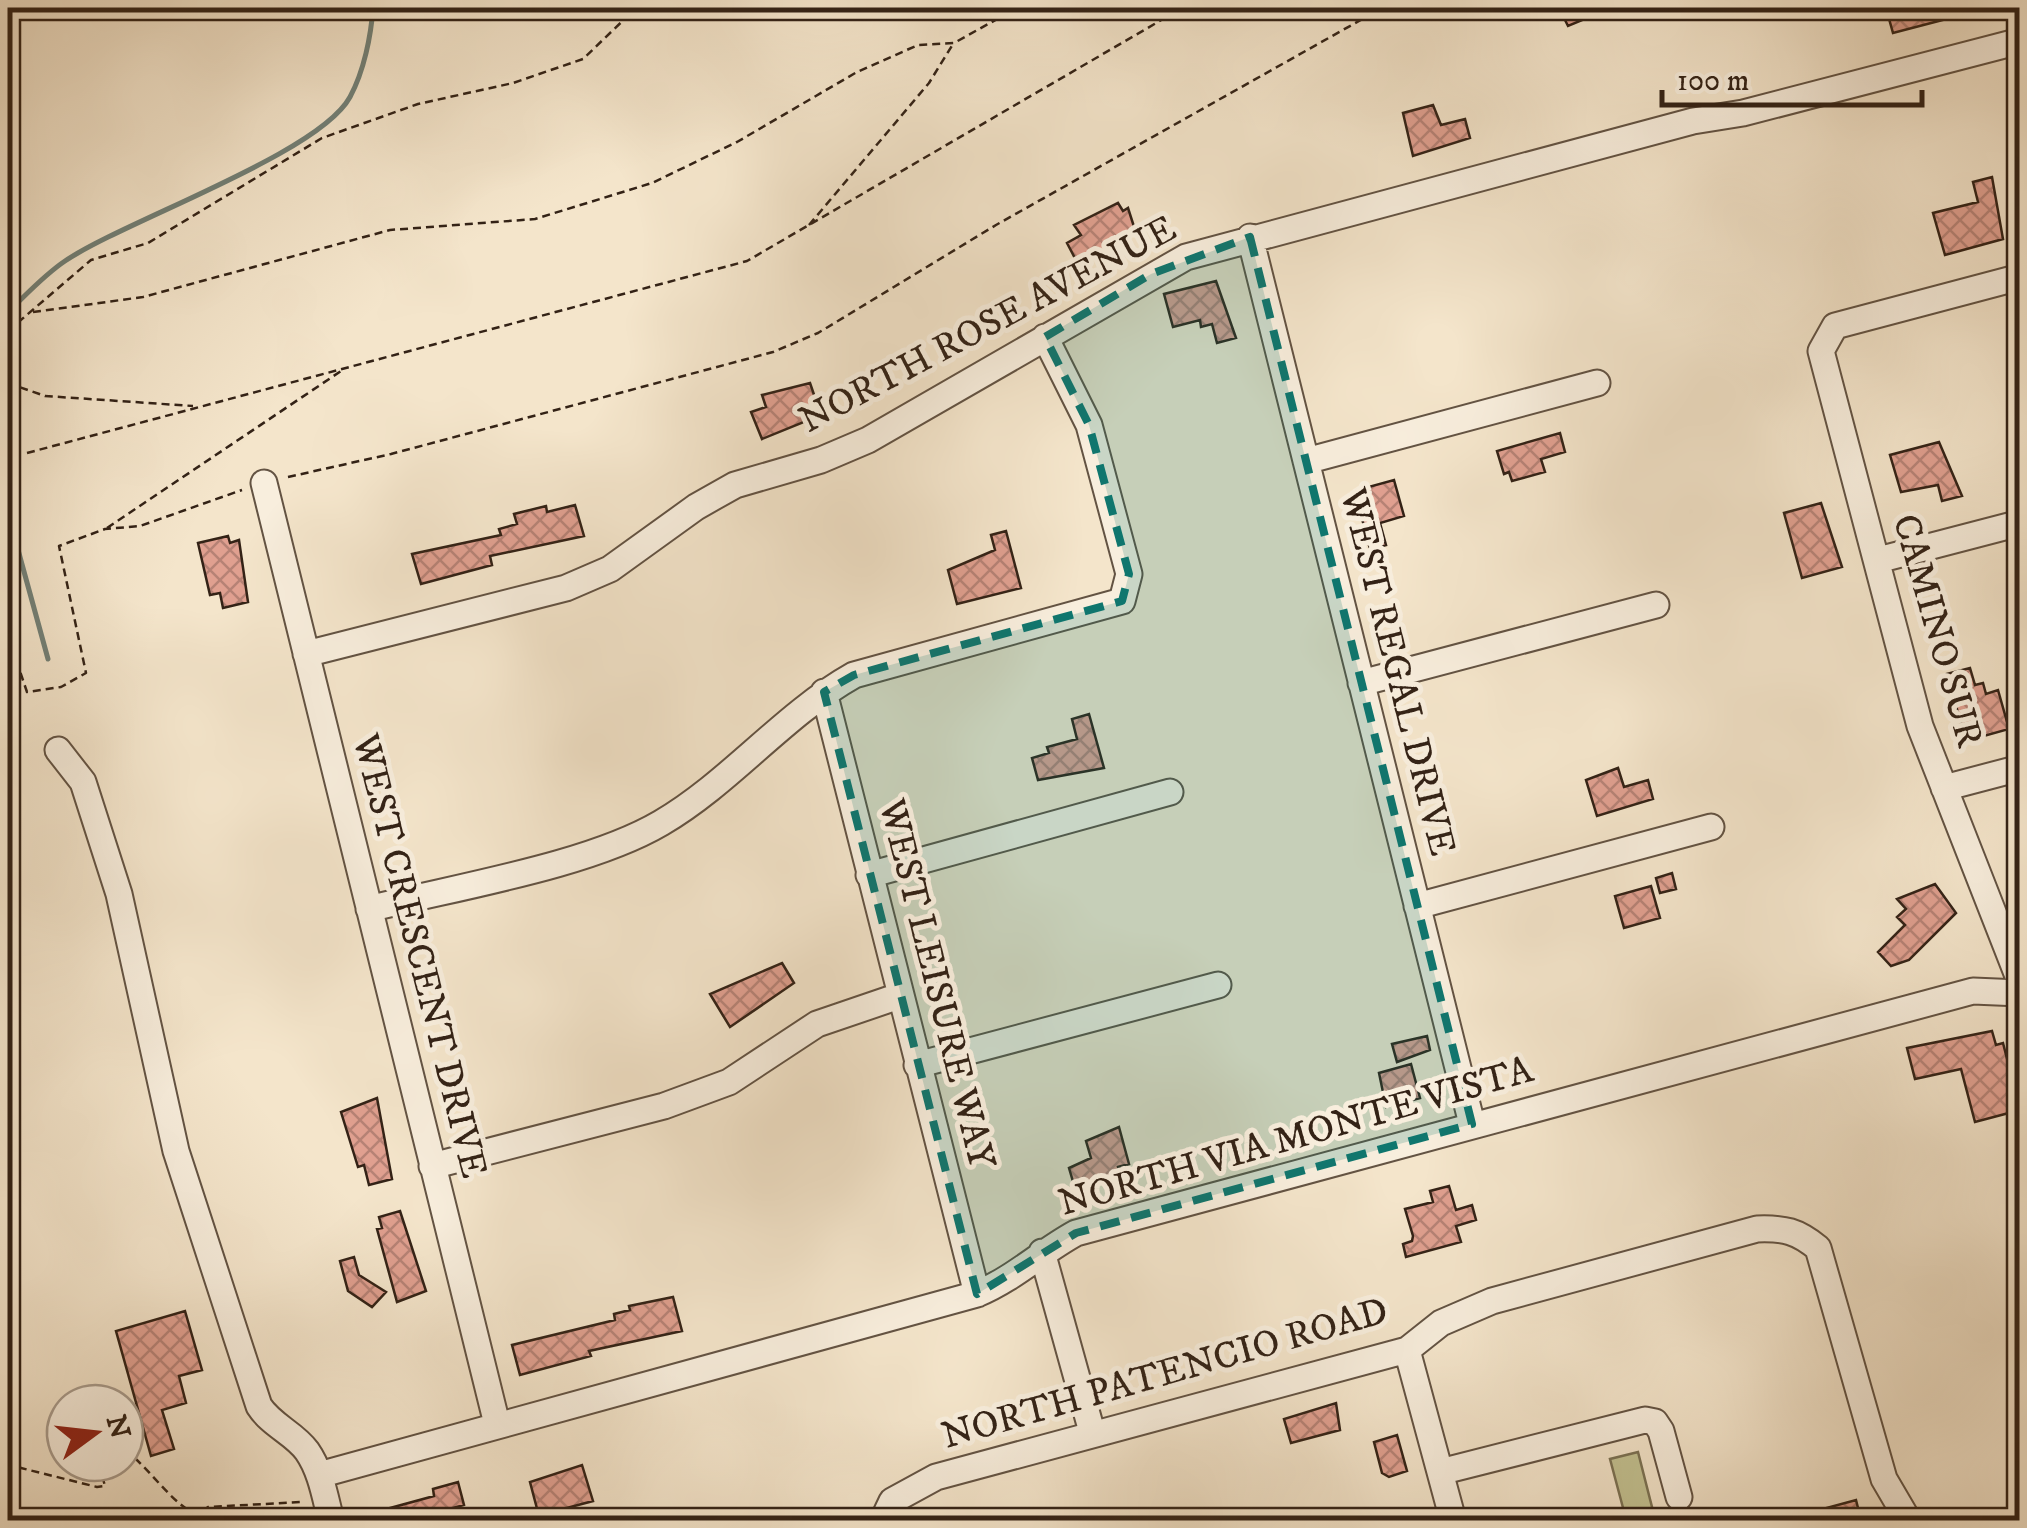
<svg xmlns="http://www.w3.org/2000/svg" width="2027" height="1528" font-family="'IM FELL DW Pica',serif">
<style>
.green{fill:#c3c292;stroke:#7b7254;stroke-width:2.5}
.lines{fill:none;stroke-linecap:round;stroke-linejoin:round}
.stream{stroke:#728077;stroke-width:5}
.building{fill:url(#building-cross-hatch);stroke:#332216;stroke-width:2.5}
.minor-casing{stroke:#635343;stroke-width:29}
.path{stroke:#332216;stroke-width:2.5;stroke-dasharray:8 5;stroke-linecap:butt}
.minor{stroke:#f8eedd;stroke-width:25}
.marked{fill:#0f766e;fill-opacity:0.2;stroke:#0f766e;stroke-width:8;stroke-dasharray:20 12;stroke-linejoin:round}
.labels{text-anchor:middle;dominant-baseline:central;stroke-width:10;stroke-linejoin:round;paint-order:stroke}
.street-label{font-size:38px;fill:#332216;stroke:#f8eedd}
</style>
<defs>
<pattern id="building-cross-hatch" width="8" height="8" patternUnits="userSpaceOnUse" patternTransform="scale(2.5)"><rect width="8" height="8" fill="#e0a090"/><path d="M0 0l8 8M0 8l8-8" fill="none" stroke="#b68275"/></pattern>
</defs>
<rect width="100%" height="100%" fill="#f4e5cb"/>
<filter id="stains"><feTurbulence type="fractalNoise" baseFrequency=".002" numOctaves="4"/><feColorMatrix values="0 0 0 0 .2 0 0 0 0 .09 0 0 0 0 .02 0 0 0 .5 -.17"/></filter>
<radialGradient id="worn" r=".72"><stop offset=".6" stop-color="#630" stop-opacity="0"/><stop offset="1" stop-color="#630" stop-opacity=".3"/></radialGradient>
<path class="green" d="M 1638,1452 L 1653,1511 L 1626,1519 L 1610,1459 Z"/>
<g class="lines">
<path class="stream" d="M 8,312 C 26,295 44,275 65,261 C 126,220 319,154 350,97 C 364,71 371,36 373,8
M 9,517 L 48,659"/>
</g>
<path class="building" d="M 1559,8 L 1611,8 L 1568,26 Z
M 1886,8 L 1972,8 L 1973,12 L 1893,33 Z
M 1433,105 L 1441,125 L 1465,119 L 1470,138 L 1413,156 L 1403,113 Z
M 1992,177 L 2003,239 L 1945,255 L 1933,213 L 1978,202 L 1973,182 Z
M 1118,203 L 1123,211 L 1128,208 L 1136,233 L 1078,264 L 1067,243 L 1081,235 L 1074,225 Z
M 1216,281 L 1236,338 L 1217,343 L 1212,324 L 1201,327 L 1200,320 L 1173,327 L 1164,294 Z
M 810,383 L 821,415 L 762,439 L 751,412 L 766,407 L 762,395 Z
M 1560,433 L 1565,452 L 1541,459 L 1545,472 L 1512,481 L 1509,472 L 1504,474 L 1497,451 Z
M 1939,442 L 1962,496 L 1942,501 L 1938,485 L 1901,492 L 1890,455 Z
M 1394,480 L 1404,516 L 1380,523 L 1386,545 L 1370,549 L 1360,511 L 1367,510 L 1361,489 Z
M 1821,503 L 1842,567 L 1802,578 L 1784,513 Z
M 575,505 L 584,536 L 490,556 L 492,565 L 421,584 L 412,554 L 501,535 L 499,529 L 517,524 L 514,514 L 546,506 L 547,512 Z
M 1006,531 L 1021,588 L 957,604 L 948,570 L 995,550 L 991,535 Z
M 228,536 L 230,543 L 239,540 L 248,602 L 223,608 L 220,593 L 210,595 L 198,543 Z
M 1970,668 L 1975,685 L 1983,683 L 1986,694 L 1998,690 L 2009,729 L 1966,741 L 1947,674 Z
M 1089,714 L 1104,768 L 1038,780 L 1032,758 L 1049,753 L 1047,747 L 1077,739 L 1072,719 Z
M 1618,768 L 1624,787 L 1648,780 L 1653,799 L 1597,816 L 1586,780 Z
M 1672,873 L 1676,889 L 1660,893 L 1656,878 Z
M 1935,884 L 1956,913 L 1909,960 L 1891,966 L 1878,952 L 1905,925 L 1897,917 L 1906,909 L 1897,899 Z
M 1651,886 L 1660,918 L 1624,928 L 1615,896 Z
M 782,963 L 794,983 L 730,1027 L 710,994 Z
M 1992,1031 L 1996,1045 L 2003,1043 L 2020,1110 L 1975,1122 L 1961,1069 L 1915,1079 L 1907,1048 Z
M 1427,1036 L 1430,1050 L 1397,1062 L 1392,1044 Z
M 1411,1064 L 1420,1098 L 1386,1107 L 1379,1073 Z
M 377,1098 L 392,1179 L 369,1185 L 364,1165 L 358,1167 L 341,1112 Z
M 1119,1127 L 1129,1164 L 1118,1167 L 1120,1175 L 1074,1185 L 1069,1168 L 1091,1158 L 1086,1141 Z
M 1449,1186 L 1456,1210 L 1472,1205 L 1476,1220 L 1456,1226 L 1461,1242 L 1406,1257 L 1403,1244 L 1412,1241 L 1413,1236 L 1405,1209 L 1433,1202 L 1430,1191 Z
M 400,1211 L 426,1291 L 397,1302 L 377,1229 L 382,1228 L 379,1217 Z
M 354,1257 L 359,1275 L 386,1292 L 372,1307 L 348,1291 L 340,1261 Z
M 673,1297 L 682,1331 L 589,1351 L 591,1356 L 520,1375 L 512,1345 L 615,1320 L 614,1314 L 630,1310 L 629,1306 Z
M 185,1311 L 202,1370 L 179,1376 L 186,1403 L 162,1410 L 174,1449 L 151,1456 L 116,1331 Z
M 1336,1403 L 1340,1430 L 1291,1443 L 1284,1419 Z
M 1397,1435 L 1407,1471 L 1389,1477 L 1382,1473 L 1374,1442 Z
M 582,1465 L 593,1501 L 555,1511 L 558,1520 L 540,1520 L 530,1482 Z
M 458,1482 L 464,1505 L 439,1512 L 441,1520 L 362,1520 L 361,1516 L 434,1496 L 433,1489 Z
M 1856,1500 L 1861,1520 L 1797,1520 L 1797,1516 Z"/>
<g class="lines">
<g class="minor-casing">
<path id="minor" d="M 1250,237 L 1472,1124
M 2020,277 L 1835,326 L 1821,351 L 1920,726 L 2020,981
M 1306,461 L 1597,383
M 264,483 L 497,1424
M 1878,560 L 2020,523
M 306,654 L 566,588 L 610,569 L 696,507 L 735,485 L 821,460 L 868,440 L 1186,257 L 1693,121 L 1743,113 L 2020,41
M 1361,683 L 1656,605
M 824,692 L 977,1294
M 58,750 L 83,782 L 119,894 L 176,1151 L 259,1406 C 272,1426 294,1433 307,1451 C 321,1471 325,1497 331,1520
M 1944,788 L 2020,768
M 869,875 L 1170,792
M 1417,906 L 1711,827
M 369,909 C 455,887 588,866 661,823 C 731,782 783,715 854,675 L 1122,601 L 1129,574 L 1089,425 L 1045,337
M 917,1065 L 1218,985
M 432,1166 L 664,1106 L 729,1082 L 817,1024 L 899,996
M 1042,1252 L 1092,1432
M 1407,1350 L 1453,1520
M 1440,1472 L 1645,1420 L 1655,1422 L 1661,1431 L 1679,1497
M 319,1475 L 977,1294 C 1015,1278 1041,1252 1076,1233 L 1973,991 L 2020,993
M 883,1520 L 892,1501 L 936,1477 L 1407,1350 L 1441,1323 L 1492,1301 L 1757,1229 C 1785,1228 1797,1231 1818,1248 L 1884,1479 L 1908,1520"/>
</g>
<path class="path" d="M 809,225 L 929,83 L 953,44
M 33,312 L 143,297 L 390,230 L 535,219 L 652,183 L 737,142 L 857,72 L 918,45 L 954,43 L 1017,8
M 8,331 L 91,260 L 148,243 L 322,138 L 418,104 L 513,83 L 583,59 L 636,8
M 8,383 L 45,396 L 193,406
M 27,453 L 747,261 L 1182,8
M 288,477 L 391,454 L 773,352 L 818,333 L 996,225 L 1382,8
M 107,528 L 341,371
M 8,636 L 27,692 L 61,687 L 86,673 L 59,546 L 105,529 L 140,526 L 242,490
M 125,1450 C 150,1468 172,1505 198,1515 L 208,1507 L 302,1502
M 8,1460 L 21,1468 L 97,1487 L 105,1486 L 103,1479 L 113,1463"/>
<use href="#minor" class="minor"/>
</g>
<path class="marked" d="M 1250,237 L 1472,1124 L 1076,1233 L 977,1294 L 824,692 L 854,675 L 1122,601 L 1129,574 L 1089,425 L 1045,337 L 1151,274 Z"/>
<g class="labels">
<g class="street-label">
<text transform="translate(988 325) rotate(-28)">NORTH ROSE AVENUE</text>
<text transform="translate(1937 631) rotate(74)">CAMINO SUR</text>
<text transform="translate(1397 672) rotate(76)">WEST REGAL DRIVE</text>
<text transform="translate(419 956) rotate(76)">WEST CRESCENT DRIVE</text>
<text transform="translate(936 984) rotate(76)">WEST LEISURE WAY</text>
<text transform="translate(1296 1137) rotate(-16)">NORTH VIA MONTE VISTA</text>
<text transform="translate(1165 1374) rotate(-16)">NORTH PATENCIO ROAD</text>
</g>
</g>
<rect width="2027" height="1528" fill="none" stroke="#f4e5cb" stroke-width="40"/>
<rect x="10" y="10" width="2007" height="1508" fill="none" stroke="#332216" stroke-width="5"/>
<rect x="20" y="20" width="1987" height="1488" fill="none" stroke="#332216" stroke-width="2.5"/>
<g transform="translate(95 1433) rotate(75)"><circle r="48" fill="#f8eedd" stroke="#a99c8d" stroke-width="2.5"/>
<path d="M0-8L18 38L0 25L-18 38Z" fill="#8f2418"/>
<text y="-15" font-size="28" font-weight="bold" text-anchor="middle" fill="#332216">N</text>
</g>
<path d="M1662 90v15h260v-15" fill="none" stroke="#332216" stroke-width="5"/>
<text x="1677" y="90" font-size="30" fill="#332216" stroke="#f8eedd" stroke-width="8" paint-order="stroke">100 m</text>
<rect width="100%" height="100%" filter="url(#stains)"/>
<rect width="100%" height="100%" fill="url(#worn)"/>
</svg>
